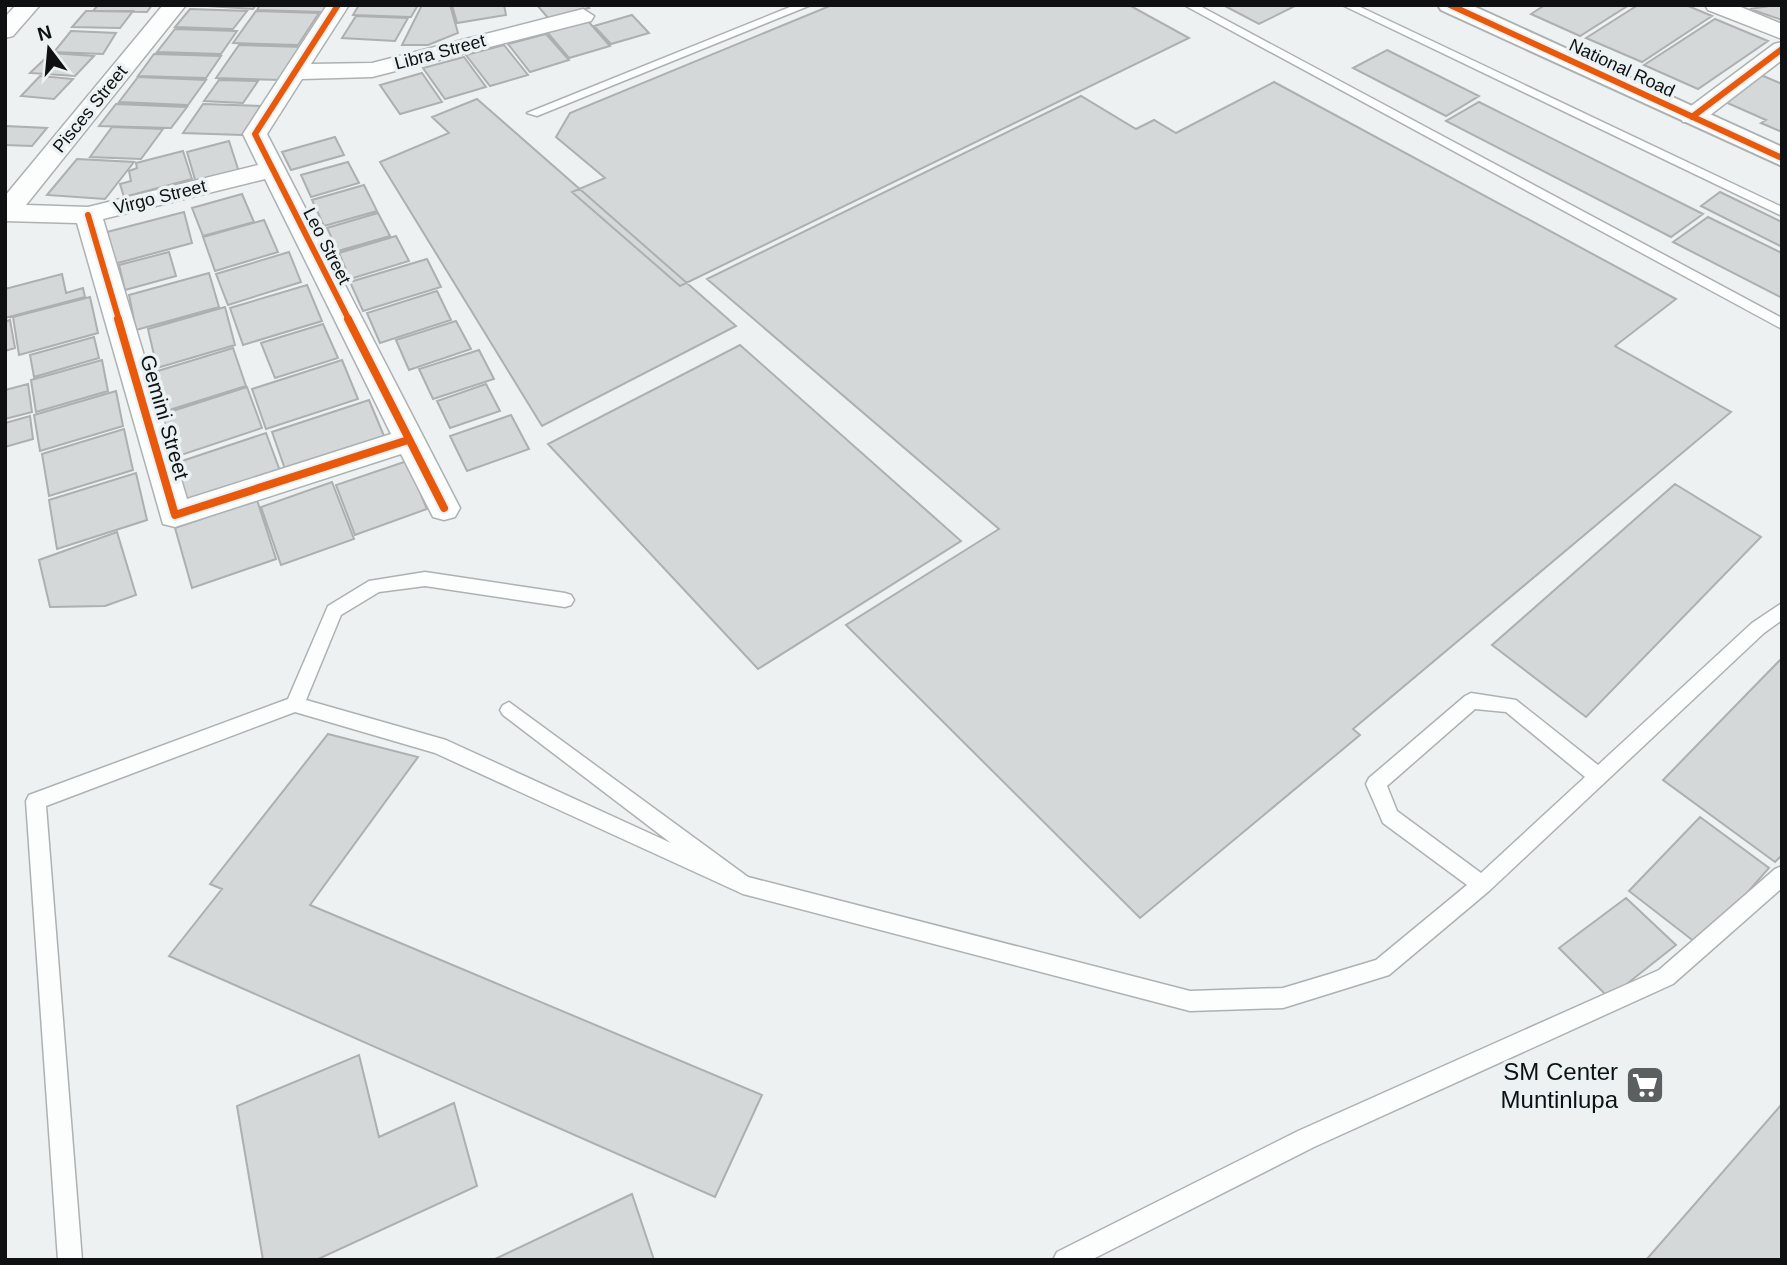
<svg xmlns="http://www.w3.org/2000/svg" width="1787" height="1265" font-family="Arial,sans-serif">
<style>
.building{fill:#d5d8d9;stroke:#adafb0;stroke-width:2}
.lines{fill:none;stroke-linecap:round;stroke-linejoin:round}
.lane-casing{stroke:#aeb1b2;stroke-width:3}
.street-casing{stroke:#aeb1b2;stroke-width:3}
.highway-casing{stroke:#aeb1b2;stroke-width:4}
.lane{fill:#fcfdfd;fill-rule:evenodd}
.street{fill:#fcfdfd;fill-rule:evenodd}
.highway{fill:#fcfdfd;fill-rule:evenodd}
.cycleway-far1-casing{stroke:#ebf2f4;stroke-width:10}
.cycleway-casing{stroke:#ebf2f4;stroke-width:12}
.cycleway-far1{stroke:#e8590c;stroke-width:6}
.cycleway{stroke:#e8590c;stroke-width:8}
.labels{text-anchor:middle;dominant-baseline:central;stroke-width:7;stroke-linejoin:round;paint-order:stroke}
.far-street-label{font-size:18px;fill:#0e1011;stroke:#ebf2f4}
.street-label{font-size:21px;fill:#0e1011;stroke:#ebf2f4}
.near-poi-label{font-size:24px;fill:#0e1011;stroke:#ebf2f4;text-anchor:end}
</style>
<rect width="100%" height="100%" fill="#edf1f2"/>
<path class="building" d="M 98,5 L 152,5 L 147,12 L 93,11 Z
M 192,5 L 256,5 L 253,9 Z
M 260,5 L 328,5 L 323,12 L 257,10 Z
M 359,5 L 418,5 L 411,17 L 353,15 Z
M 422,5 L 450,5 L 458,33 L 428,45 L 402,45 Z
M 452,5 L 504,5 L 506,15 L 457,23 Z
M 537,5 L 586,5 L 589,8 L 549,19 Z
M 832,5 L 1129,5 L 1189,38 L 680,286 L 572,192 L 605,178 L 556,137 L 570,113 Z
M 1223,5 L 1294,5 L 1295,6 L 1259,24 Z
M 1545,5 L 1629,5 L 1580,36 L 1531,14 Z
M 1638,5 L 1686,5 L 1712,16 L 1642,62 L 1586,38 Z
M 1782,5 L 1782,20 L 1750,9 L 1776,5 Z
M 190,9 L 247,11 L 233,29 L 175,27 Z
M 86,11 L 133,11 L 120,28 L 72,27 Z
M 256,11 L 319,13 L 298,45 L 233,43 Z
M 632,15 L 649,33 L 611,44 L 594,26 Z
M 356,16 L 408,18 L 395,41 L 342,38 Z
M 1715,19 L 1768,41 L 1698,89 L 1644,65 Z
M 587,20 L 610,46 L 569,58 L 547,32 Z
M 175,29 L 237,31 L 221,54 L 157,52 Z
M 71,31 L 116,33 L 103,54 L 54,52 Z
M 546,34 L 569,60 L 530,72 L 508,44 Z
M 239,45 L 303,47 L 282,80 L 216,78 Z
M 504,45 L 528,75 L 490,86 L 466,55 Z
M 1387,50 L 1479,96 L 1446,116 L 1353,68 Z
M 51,53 L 94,56 L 75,76 L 30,73 Z
M 154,54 L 221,56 L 206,78 L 138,76 Z
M 464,57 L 486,87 L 445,99 L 423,68 Z
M 422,73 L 442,102 L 400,114 L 380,85 Z
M 1761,75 L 1782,84 L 1782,132 L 1761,123 L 1766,120 L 1723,101 Z
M 40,76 L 73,79 L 54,99 L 21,96 Z
M 138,77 L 206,80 L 188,105 L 119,102 Z
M 219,80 L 258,81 L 243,103 L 204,101 Z
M 1274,82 L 1676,299 L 1615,346 L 1731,412 L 1353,729 L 1360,735 L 1140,918 L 846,625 L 999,529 L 707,279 L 1081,96 L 1136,129 L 1154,120 L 1176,133 Z
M 477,99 L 736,326 L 542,426 L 380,162 L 449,133 L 432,117 Z
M 1479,102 L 1703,214 L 1671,237 L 1446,121 Z
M 116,104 L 187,107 L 171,128 L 99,126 Z
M 203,104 L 261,106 L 242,135 L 183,133 Z
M 5,126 L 47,128 L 32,146 L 5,145 Z
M 112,127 L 163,129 L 141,159 L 90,157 Z
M 335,137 L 344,155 L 291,170 L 282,152 Z
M 229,141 L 239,172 L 196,183 L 187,152 Z
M 183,151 L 192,179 L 124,197 L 120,184 L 131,181 L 129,171 L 137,168 L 136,163 Z
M 77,159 L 134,162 L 105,199 L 47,195 Z
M 348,162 L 359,183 L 311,197 L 301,175 Z
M 364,185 L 377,211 L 324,226 L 312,200 Z
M 1720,192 L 1782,222 L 1782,247 L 1701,206 Z
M 242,194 L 254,222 L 203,236 L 192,208 Z
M 184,212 L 192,243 L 114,264 L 107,232 Z
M 378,213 L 390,236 L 338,251 L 327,228 Z
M 1708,217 L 1782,253 L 1782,298 L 1673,242 Z
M 264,220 L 278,252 L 215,271 L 203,237 Z
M 396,236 L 409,261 L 350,279 L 339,253 Z
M 169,252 L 176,276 L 125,290 L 119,265 Z
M 289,252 L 301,282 L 228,305 L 216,274 Z
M 427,259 L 441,287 L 363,311 L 350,282 Z
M 209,273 L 219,307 L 136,330 L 129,295 Z
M 62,274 L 66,293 L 83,288 L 85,297 L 5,318 L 5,289 Z
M 307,285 L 322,321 L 243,345 L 230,308 Z
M 437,291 L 451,320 L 380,343 L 367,313 Z
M 90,297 L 98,333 L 19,355 L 13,317 Z
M 225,307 L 235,345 L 157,368 L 148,329 Z
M 10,320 L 15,348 L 5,351 L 5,322 Z
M 456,321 L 471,349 L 409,370 L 396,340 Z
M 323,324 L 338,358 L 275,378 L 261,343 Z
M 94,337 L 99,358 L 34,377 L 30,355 Z
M 740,345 L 961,541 L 758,669 L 548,444 Z
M 233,348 L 246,386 L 150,416 L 138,377 Z
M 479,350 L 494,379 L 433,399 L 419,369 Z
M 102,360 L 108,391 L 36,412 L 31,380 Z
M 342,360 L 358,399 L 266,429 L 252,389 Z
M 28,384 L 32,412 L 5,419 L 5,390 Z
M 486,384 L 500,411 L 450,428 L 437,401 Z
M 247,387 L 262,428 L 166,460 L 154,417 Z
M 116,391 L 123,426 L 40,451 L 34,415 Z
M 369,400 L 384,436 L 285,469 L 272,432 Z
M 511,415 L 529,449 L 467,471 L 450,436 Z
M 30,416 L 33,439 L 5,447 L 5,423 Z
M 124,429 L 133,470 L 49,496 L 42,454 Z
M 266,433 L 280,471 L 185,503 L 173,464 Z
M 407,461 L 427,509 L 355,535 L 336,485 Z
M 136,473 L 147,520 L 57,549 L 49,500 Z
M 332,482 L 354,539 L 281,565 L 261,507 Z
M 1675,484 L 1761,537 L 1586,717 L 1492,645 Z
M 257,500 L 276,559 L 192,588 L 175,528 Z
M 117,532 L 136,595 L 105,606 L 50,607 L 39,560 Z
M 1782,658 L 1782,855 L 1775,862 L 1663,780 Z
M 328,734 L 418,757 L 310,905 L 762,1095 L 715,1197 L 169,956 L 222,889 L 210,884 Z
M 1700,817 L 1769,868 L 1700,946 L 1629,891 Z
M 1626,898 L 1676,945 L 1609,998 L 1559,948 Z
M 359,1055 L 379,1137 L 454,1103 L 477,1186 L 316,1260 L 263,1260 L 237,1106 Z
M 1782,1104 L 1782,1260 L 1646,1260 Z
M 632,1194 L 654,1260 L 493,1260 Z"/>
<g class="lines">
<g class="lane-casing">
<path id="lane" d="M 795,5 L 811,5 L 537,116 L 527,113 Z
M 1184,5 L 1198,5 L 1782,318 L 1782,329 Z
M 1342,5 L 1356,5 L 1782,207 L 1782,216 Z
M 425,572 L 565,593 L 571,595 L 574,600 L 571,605 L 565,607 L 425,586 L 379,592 L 341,615 L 306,700 L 446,740 L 671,843 L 503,715 L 500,710 L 503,705 L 509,702 L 748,877 L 1190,991 L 1283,988 L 1376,960 L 1467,885 L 1383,823 L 1366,784 L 1369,778 L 1465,696 L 1471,693 L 1516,700 L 1598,765 L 1752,623 L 1782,603 L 1782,620 L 1764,633 L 1489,891 L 1389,975 L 1283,1008 L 1190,1011 L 743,894 L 435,753 L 295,712 L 46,806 L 82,1260 L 58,1260 L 26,801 L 29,795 L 288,699 L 328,606 L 369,581 ZM 1475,709 L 1506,712 L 1585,777 L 1481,873 L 1397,811 L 1387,786 Z
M 1782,866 L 1782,888 L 1673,984 L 1314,1147 L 1091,1260 L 1053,1260 L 1057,1252 L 1298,1131 L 1659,970 L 1775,869 Z"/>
</g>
<g class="street-casing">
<path id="street" d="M 16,5 L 40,5 L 13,36 L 5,38 L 5,17 Z
M 163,5 L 186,5 L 26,205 L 88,207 L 258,165 L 243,134 L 327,5 L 349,5 L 311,64 L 372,63 L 583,9 L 594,16 L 591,21 L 372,77 L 302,79 L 267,134 L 460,508 L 455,517 L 444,520 L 433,517 L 401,454 L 175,527 L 163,524 L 77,223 L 5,221 L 5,196 ZM 265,179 L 391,434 L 187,499 L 103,219 Z
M 1705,5 L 1736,5 L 1782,24 L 1782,39 L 1708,10 Z
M 1782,42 L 1782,60 L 1701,122 L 1683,122 L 1680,117 L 1683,112 L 1774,44 Z"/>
</g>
<g class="highway-casing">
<path id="highway" d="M 1438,5 L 1471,5 L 1782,147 L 1782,166 L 1441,10 Z"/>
</g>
<use href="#lane" class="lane"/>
<use href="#street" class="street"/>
<use href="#highway" class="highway"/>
<g class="cycleway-far1-casing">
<path id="cycleway-far1" d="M 338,5 L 255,134 L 349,320
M 1450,5 L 1782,158
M 1692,117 L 1782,49
M 88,215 L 119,320"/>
</g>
<g class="cycleway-casing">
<path id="cycleway" d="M 118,319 L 175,515 L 408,440
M 348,319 L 444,508"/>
</g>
<use href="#cycleway-far1" class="cycleway-far1"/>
<use href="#cycleway" class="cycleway"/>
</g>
<defs>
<g id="supermarket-square" transform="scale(2.0125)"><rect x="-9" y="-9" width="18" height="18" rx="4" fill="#5c5f60" stroke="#ebf2f4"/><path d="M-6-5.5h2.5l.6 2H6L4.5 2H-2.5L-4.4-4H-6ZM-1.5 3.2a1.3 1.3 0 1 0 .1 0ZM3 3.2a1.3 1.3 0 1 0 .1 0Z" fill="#fff"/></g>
</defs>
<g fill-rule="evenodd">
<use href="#supermarket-square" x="1645" y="1085"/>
</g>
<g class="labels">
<g class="far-street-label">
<text transform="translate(440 52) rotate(-15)">Libra Street</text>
<text transform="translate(1622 68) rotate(25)">National Road</text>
<text transform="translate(90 109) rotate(-51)">Pisces Street</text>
<text transform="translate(160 197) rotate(-14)">Virgo Street</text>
<text transform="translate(327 246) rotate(63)">Leo Street</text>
</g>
<g class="street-label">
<text transform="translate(165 417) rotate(74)">Gemini Street</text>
</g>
<g class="near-poi-label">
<text x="1618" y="1071">SM Center<tspan x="1618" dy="28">Muntinlupa</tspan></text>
</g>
</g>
<rect width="1787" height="1265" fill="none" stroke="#0e1011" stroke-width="14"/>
<g transform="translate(49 49) rotate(344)" stroke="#ebf2f4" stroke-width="5" paint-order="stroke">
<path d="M0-5L12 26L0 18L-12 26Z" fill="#0e1011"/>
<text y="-10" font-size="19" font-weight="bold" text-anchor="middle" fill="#0e1011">N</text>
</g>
</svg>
